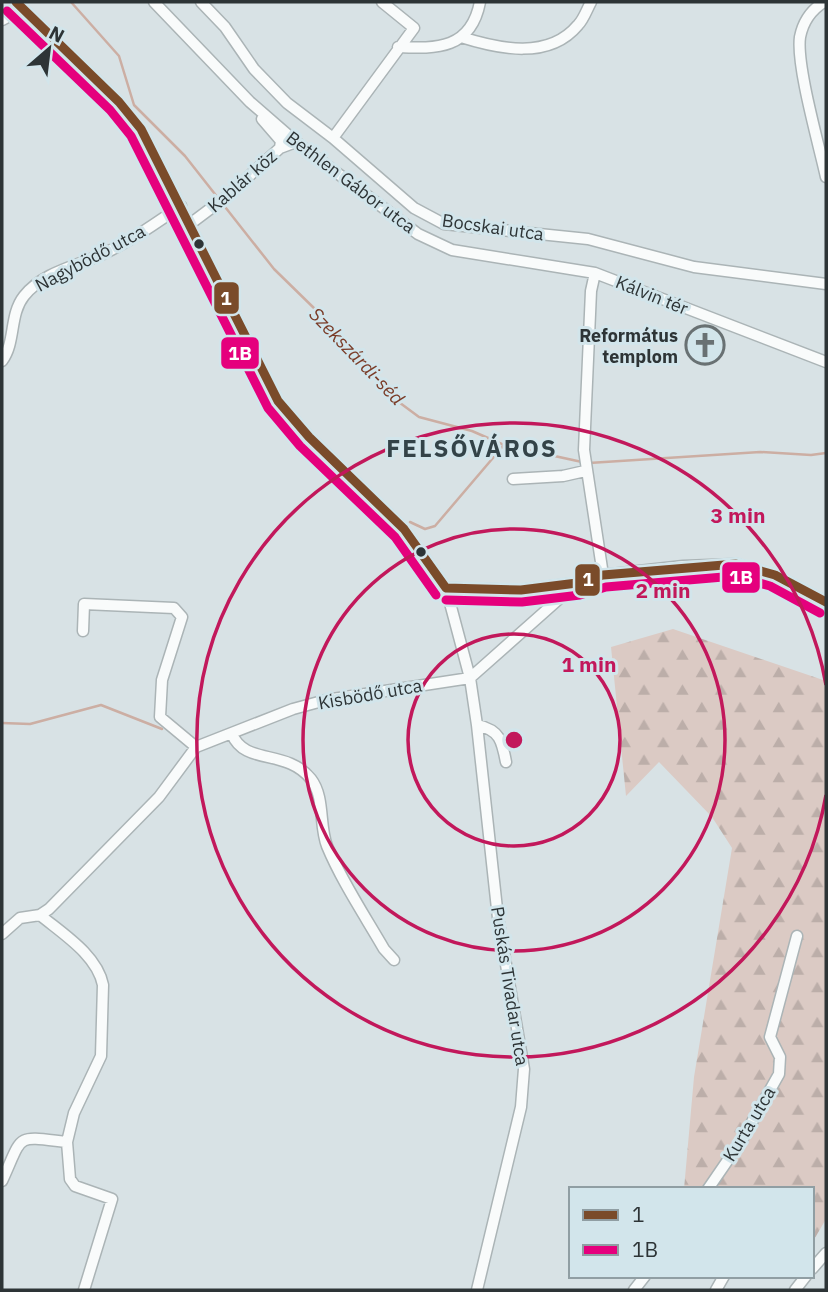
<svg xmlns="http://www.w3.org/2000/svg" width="828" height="1292" font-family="'IBM Plex Sans',sans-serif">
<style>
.forest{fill:url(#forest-firs)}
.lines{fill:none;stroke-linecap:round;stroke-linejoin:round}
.stream{stroke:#ccaea3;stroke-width:2.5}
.street-casing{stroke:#abb4b6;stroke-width:13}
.street{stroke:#f9fbfb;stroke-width:10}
.bus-1-casing{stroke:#d2e5eb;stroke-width:14}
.bus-2-casing{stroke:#d2e5eb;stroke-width:14}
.bus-1{stroke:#7a4b2a;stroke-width:9}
.bus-2{stroke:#e5007d;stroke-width:9}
.ring{fill:none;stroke:#c2185b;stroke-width:3.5}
.bus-dot{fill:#2d3436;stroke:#d2e5eb;stroke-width:2.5}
.labels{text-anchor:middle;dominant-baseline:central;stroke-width:6;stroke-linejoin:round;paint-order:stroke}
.street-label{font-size:18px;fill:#2d3436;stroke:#d2e5eb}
.poi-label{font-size:18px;font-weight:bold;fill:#2d3436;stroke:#d2e5eb;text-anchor:end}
.water-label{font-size:19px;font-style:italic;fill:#7a3c28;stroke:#d2e5eb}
.district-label{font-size:24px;font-weight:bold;letter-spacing:2px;fill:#334348;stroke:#d2e5eb}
.centre{fill:#c2185b;stroke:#d2e5eb;stroke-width:3.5}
.ring-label{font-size:21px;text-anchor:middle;font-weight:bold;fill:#c2185b;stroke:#d2e5eb;stroke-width:6;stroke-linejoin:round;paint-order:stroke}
.line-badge{stroke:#d2e5eb;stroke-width:2.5}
.badge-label{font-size:19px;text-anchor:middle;font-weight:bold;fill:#fff}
</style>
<defs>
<pattern id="forest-firs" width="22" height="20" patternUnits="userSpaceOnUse" patternTransform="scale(1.75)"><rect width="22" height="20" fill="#dbcac4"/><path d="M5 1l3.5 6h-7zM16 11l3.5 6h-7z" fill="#bcaea9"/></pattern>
</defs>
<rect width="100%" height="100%" fill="#d8e2e5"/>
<path class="forest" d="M 673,629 L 826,681 L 826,1219 L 812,1243 L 812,1189 L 684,1189 L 694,1077 L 732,848 L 712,817 L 659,762 L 626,796 L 611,647 Z"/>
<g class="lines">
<path class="stream" d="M 71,2 L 119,56 L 134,105 L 185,156 L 274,269 L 318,312 L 392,397 L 419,417 L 472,431 L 504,445 L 582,462
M 589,463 L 760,452 L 811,455 L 826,453
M 410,522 L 425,529 L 435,526 L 504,445
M 2,723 L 30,724 L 101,705 L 162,729"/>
<g class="street-casing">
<path id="street" d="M 16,2 L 119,102 L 141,129 L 278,401 L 309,437 L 404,529 L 446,588
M 154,2 L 250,102 L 296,142 L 418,234 L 452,250 L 595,273 L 826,362
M 201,2 L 225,27 L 254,69 L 287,103 L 333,138 L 414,208 L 444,224 L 588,239 L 694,267 L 826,284
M 824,2 C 811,10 803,22 800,37 C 796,65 819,145 826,177
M 2,20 L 22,9
M 461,37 C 499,49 549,60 578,25 C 584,19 587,9 591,2
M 398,47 C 437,49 471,49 480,2
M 262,119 L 281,141 L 280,148
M 333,138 L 414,28 L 382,2
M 190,224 L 226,197 L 280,148 L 296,142
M 595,273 L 591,291 L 584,450 L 603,575
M 2,361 C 16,342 9,315 24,296 C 43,272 77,266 103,254 C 131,241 156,223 181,206
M 513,479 L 563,476 L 585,471
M 446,588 L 470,678 L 477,725 L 498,918 L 524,1069 L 521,1107 L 477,1290
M 446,588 L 521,590 L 577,583 L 603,575 L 683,566 L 736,564 L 775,575 L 826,602
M 83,631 L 84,604 L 174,608 L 182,617 L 162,680 L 160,717 L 196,747
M 477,725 C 500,730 502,741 506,762
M 232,734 C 245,766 286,748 311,779 C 325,797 319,826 327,846 C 342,882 365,916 384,949 L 394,960
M 40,915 C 63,934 97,955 103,985 L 101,1056 L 74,1113 L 67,1142 L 70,1179 L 75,1186 L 112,1199 L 84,1290
M 2,934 L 20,918 L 40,915 L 49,909 L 159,797 L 196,747 L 293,709 L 326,700 L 470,678 L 577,583
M 2,1181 C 24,1133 14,1136 67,1142
M 708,1189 L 743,1138 L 779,1074 L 780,1057 L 770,1037 L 797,936
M 812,1269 L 826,1253
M 634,1290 L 645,1276
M 716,1290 L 724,1276
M 795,1290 L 806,1276"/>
</g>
<use href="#street" class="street"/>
<g class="bus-1-casing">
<path id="bus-1" d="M 16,2 L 119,102 L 141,129 L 278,401 L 309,437 L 404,529 L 446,588
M 446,588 L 521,590 L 577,583 L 603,575 L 736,564 L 775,575 L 826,602"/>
</g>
<g class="bus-2-casing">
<path id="bus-2" d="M 7,11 L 110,110 L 131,136 L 268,408 L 300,446 L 395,537 L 436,595
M 446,600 L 522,602 L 580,595 L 606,587 L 735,576 L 770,586 L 820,613"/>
</g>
<use href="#bus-1" class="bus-1"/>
<use href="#bus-2" class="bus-2"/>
</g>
<g class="ring">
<circle cx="514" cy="740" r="106"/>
<circle cx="514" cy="740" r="211"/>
<path d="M826 795A317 317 0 1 1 826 685"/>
</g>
<defs>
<g id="church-ring" transform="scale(2.0125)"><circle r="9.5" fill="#d2e5eb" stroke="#697173" stroke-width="1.5"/><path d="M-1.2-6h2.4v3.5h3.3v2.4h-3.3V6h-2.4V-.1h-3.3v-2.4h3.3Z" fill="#697173"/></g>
</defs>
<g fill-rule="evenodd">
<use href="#church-ring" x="705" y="345"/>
</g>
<g class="bus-dot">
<circle cx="199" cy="244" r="6"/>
<circle cx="421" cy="552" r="6"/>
</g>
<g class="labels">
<g class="street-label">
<text transform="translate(242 181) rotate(-41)">Kablár köz</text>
<text transform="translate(351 182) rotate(37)">Bethlen Gábor utca</text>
<text transform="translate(493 227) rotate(8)">Bocskai utca</text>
<text transform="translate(90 258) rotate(-28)">Nagybödő utca</text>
<text transform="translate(652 295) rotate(22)">Kálvin tér</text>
<text transform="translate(370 694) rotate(-10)">Kisbödő utca</text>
<text transform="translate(510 986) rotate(81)">Puskás Tivadar utca</text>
<text transform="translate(749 1124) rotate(-59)">Kurta utca</text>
</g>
<g class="poi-label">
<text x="678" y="335">Református<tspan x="678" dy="21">templom</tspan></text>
</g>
<g class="water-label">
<text transform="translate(357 356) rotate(46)">Szekszárdi-séd</text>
</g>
<g class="district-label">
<text x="472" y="448">FELSŐVÁROS</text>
</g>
</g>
<circle cx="514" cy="740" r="10" class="centre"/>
<g class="ring-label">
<text x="738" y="523">3 min</text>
<text x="663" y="598">2 min</text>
<text x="589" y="672">1 min</text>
</g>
<g class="line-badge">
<rect x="213" y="281" width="27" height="34" rx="7" fill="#7a4b2a"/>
<rect x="220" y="336" width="40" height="34" rx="7" fill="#e5007d"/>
<rect x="721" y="561" width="40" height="33" rx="7" fill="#e5007d"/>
<rect x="574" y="563" width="27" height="34" rx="7" fill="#7a4b2a"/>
</g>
<g class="badge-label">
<text x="226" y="305">1</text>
<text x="240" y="360">1B</text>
<text x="741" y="584">1B</text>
<text x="588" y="586">1</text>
</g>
<rect width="828" height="1292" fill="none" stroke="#2d3436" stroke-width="7"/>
<rect x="569" y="1187" width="245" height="91" fill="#d2e5eb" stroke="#909ea3" stroke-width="2"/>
<rect x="583" y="1210" width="35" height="10" fill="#7a4b2a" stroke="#909ea3" stroke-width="2"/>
<text x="632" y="1222" font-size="21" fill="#2d3436">1</text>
<rect x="583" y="1245" width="35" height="10" fill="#e5007d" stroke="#909ea3" stroke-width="2"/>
<text x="632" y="1257" font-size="21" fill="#2d3436">1B</text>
<g transform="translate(49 49) rotate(28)" stroke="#d2e5eb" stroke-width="5" paint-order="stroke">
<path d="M0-5L12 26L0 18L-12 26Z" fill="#2d3436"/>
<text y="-10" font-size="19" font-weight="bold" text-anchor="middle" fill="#2d3436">N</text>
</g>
</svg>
